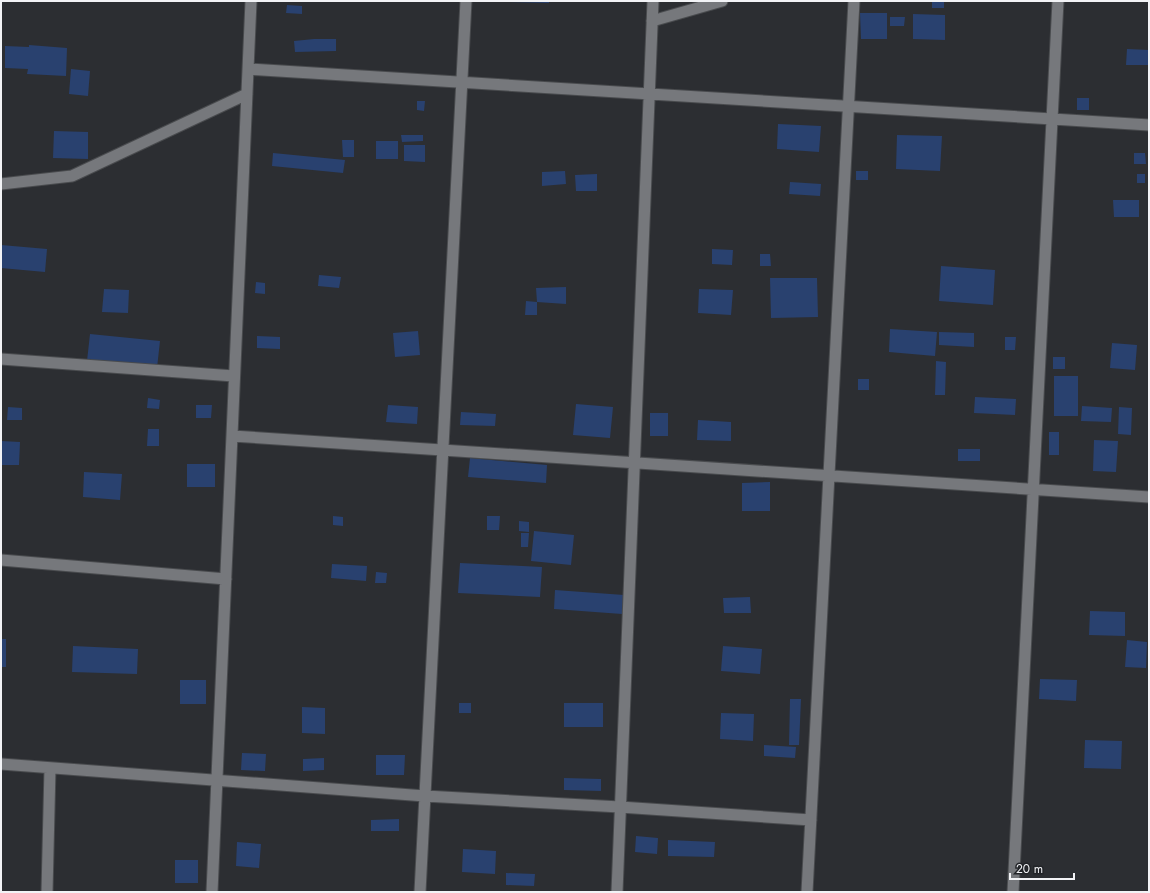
<svg xmlns="http://www.w3.org/2000/svg" width="1150" height="893" font-family="Jost,sans-serif">
<style>
.building{fill:#29416f}
.lines{fill:none;stroke-linecap:round;stroke-linejoin:round}
.minor-casing{stroke:#494b4e;stroke-width:13}
.minor{stroke:#76787c;stroke-width:11}
</style>
<rect width="100%" height="100%" fill="#2c2e32"/>
<path class="building" d="M 510,1 L 549,1 L 549,3 L 510,2 Z
M 932,1 L 944,1 L 944,8 L 932,8 Z
M 287,5 L 302,6 L 302,14 L 286,13 Z
M 860,13 L 887,13 L 887,39 L 861,39 Z
M 913,14 L 945,15 L 945,40 L 913,39 Z
M 890,17 L 905,17 L 904,26 L 890,26 Z
M 314,39 L 336,39 L 336,51 L 295,52 L 294,41 Z
M 29,45 L 67,48 L 66,76 L 27,74 L 28,69 L 5,68 L 5,46 L 29,47 Z
M 1127,49 L 1149,50 L 1149,65 L 1126,65 Z
M 71,69 L 90,71 L 88,96 L 69,94 Z
M 1077,98 L 1089,98 L 1089,110 L 1077,110 Z
M 417,101 L 425,101 L 424,111 L 417,110 Z
M 778,124 L 821,126 L 819,152 L 777,149 Z
M 54,131 L 88,132 L 88,159 L 53,158 Z
M 401,135 L 423,135 L 423,141 L 402,142 Z
M 897,135 L 942,136 L 940,171 L 896,169 Z
M 342,140 L 354,140 L 354,157 L 343,157 Z
M 376,141 L 398,141 L 398,159 L 376,159 Z
M 404,145 L 425,145 L 425,162 L 404,161 Z
M 273,153 L 345,160 L 343,173 L 272,166 Z
M 1134,153 L 1145,153 L 1146,164 L 1134,164 Z
M 565,171 L 566,184 L 542,186 L 542,172 Z
M 856,171 L 868,171 L 868,180 L 856,180 Z
M 597,174 L 597,191 L 576,191 L 575,175 Z
M 1137,174 L 1145,174 L 1145,183 L 1137,183 Z
M 790,182 L 821,184 L 820,196 L 789,194 Z
M 1113,200 L 1139,200 L 1139,217 L 1114,217 Z
M 1,245 L 47,249 L 45,272 L 1,268 Z
M 712,249 L 733,250 L 732,265 L 712,264 Z
M 760,254 L 770,254 L 771,266 L 760,266 Z
M 941,266 L 995,270 L 993,305 L 939,301 Z
M 319,275 L 341,277 L 339,288 L 318,286 Z
M 770,278 L 817,278 L 818,317 L 771,318 Z
M 256,282 L 265,283 L 265,294 L 255,293 Z
M 566,287 L 566,304 L 537,302 L 537,315 L 525,315 L 526,301 L 537,302 L 536,288 Z
M 104,289 L 129,290 L 128,313 L 102,312 Z
M 699,289 L 733,290 L 731,315 L 698,313 Z
M 890,329 L 937,332 L 935,356 L 889,352 Z
M 418,331 L 420,355 L 395,357 L 393,333 Z
M 939,332 L 974,333 L 974,347 L 939,345 Z
M 90,334 L 160,341 L 157,368 L 87,361 Z
M 257,336 L 280,337 L 280,349 L 257,348 Z
M 1005,337 L 1016,337 L 1015,350 L 1005,350 Z
M 1112,343 L 1137,345 L 1135,370 L 1110,368 Z
M 1053,357 L 1065,357 L 1065,369 L 1053,369 Z
M 936,361 L 946,362 L 945,395 L 935,395 Z
M 1054,376 L 1078,376 L 1078,416 L 1054,416 Z
M 858,379 L 869,379 L 869,390 L 858,390 Z
M 975,397 L 1016,399 L 1015,415 L 974,413 Z
M 148,398 L 160,400 L 159,409 L 147,408 Z
M 576,404 L 613,407 L 610,438 L 573,435 Z
M 196,405 L 212,405 L 211,418 L 196,418 Z
M 388,405 L 418,407 L 417,424 L 386,422 Z
M 1082,406 L 1112,408 L 1111,422 L 1081,421 Z
M 8,407 L 22,408 L 22,420 L 7,420 Z
M 1119,407 L 1132,408 L 1131,435 L 1118,434 Z
M 461,412 L 496,414 L 495,426 L 460,425 Z
M 650,413 L 668,413 L 668,436 L 650,436 Z
M 698,420 L 731,422 L 731,441 L 697,440 Z
M 148,429 L 159,429 L 159,446 L 147,446 Z
M 1049,432 L 1059,432 L 1059,455 L 1049,455 Z
M 1094,440 L 1118,441 L 1116,472 L 1093,471 Z
M 1,441 L 20,442 L 19,465 L 1,465 Z
M 958,449 L 980,449 L 980,461 L 958,461 Z
M 470,458 L 547,465 L 546,483 L 468,477 Z
M 187,464 L 215,464 L 215,487 L 187,487 Z
M 84,472 L 122,474 L 120,500 L 83,497 Z
M 770,482 L 770,511 L 742,511 L 742,483 Z
M 333,516 L 343,517 L 343,526 L 333,525 Z
M 487,516 L 500,516 L 499,530 L 487,530 Z
M 519,521 L 529,522 L 529,532 L 519,531 Z
M 534,531 L 574,535 L 571,565 L 531,561 Z
M 521,533 L 529,533 L 528,547 L 521,547 Z
M 460,563 L 542,567 L 540,597 L 458,593 Z
M 332,564 L 367,566 L 366,581 L 331,578 Z
M 376,572 L 387,573 L 386,583 L 375,583 Z
M 555,590 L 624,595 L 622,614 L 554,609 Z
M 750,597 L 751,613 L 724,613 L 723,598 Z
M 1090,611 L 1125,612 L 1125,636 L 1089,635 Z
M 1,639 L 6,639 L 6,667 L 1,667 Z
M 1127,640 L 1147,642 L 1146,668 L 1125,667 Z
M 73,646 L 138,649 L 137,674 L 72,672 Z
M 723,646 L 762,649 L 760,674 L 721,671 Z
M 1040,679 L 1077,680 L 1076,701 L 1039,699 Z
M 180,680 L 206,680 L 206,704 L 180,704 Z
M 790,699 L 801,699 L 799,745 L 789,745 Z
M 459,703 L 471,703 L 471,713 L 459,713 Z
M 564,703 L 603,703 L 603,727 L 564,727 Z
M 302,707 L 325,708 L 325,734 L 302,733 Z
M 721,713 L 754,714 L 753,741 L 720,739 Z
M 1085,740 L 1122,741 L 1121,769 L 1084,768 Z
M 764,745 L 796,747 L 795,758 L 764,756 Z
M 242,753 L 266,754 L 265,771 L 241,770 Z
M 376,755 L 405,755 L 404,775 L 376,775 Z
M 324,758 L 324,770 L 303,771 L 303,759 Z
M 564,778 L 601,779 L 601,791 L 564,790 Z
M 399,819 L 399,831 L 371,831 L 371,820 Z
M 636,836 L 658,838 L 657,854 L 635,852 Z
M 668,840 L 715,842 L 714,857 L 668,856 Z
M 237,842 L 261,844 L 259,868 L 236,866 Z
M 463,849 L 496,851 L 495,874 L 462,872 Z
M 175,860 L 198,860 L 198,883 L 175,883 Z
M 506,873 L 535,874 L 534,886 L 506,885 Z"/>
<g class="lines">
<g class="minor-casing">
<path id="minor" d="M 652,21 L 722,1
M 248,69 L 1149,125
M 1,184 L 72,176 L 247,94
M 1,359 L 234,376
M 232,436 L 1149,497
M 1,560 L 226,579
M 1,764 L 425,796 L 620,807 L 811,820
M 47,892 L 50,768
M 212,892 L 251,1
M 420,892 L 466,1
M 617,892 L 653,1
M 807,892 L 854,1
M 1013,892 L 1058,1"/>
</g>
<use href="#minor" class="minor"/>
</g>
<rect width="1150" height="893" fill="none" stroke="#f2f3f6" stroke-width="4"/>
<path d="M1010 873v6h64v-6" fill="none" stroke="#f2f3f6" stroke-width="2"/>
<text x="1016" y="873" font-size="12" fill="#f2f3f6" stroke="#222428" stroke-width="3" paint-order="stroke">20 m</text>
</svg>
